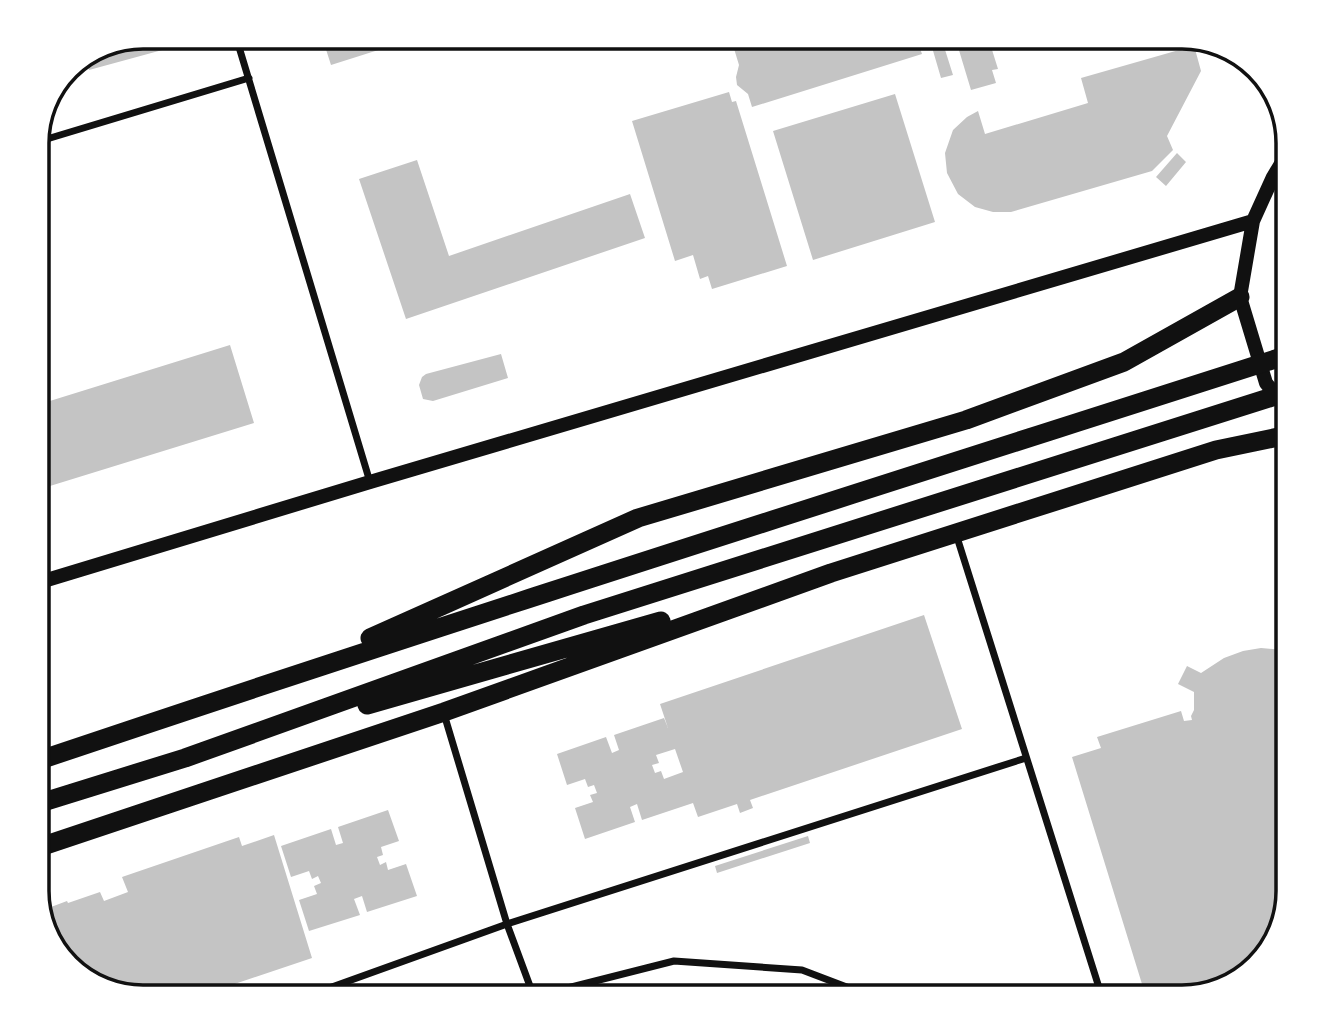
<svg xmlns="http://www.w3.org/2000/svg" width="1325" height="1034" font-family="'Golos Text',sans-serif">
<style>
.building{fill:#c4c4c4;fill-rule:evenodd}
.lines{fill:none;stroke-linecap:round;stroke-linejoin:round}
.minor{stroke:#111;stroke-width:7}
.secondary{stroke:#111;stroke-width:14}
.trunk{stroke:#111;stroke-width:19}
.rim{fill:none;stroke:#111;stroke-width:3.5}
</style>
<rect width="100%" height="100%" fill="#fff"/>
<path class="building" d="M 143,37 L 198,37 L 199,40 L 89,70 L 86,58 Z
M 322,37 L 388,37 L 391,46 L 331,65 Z
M 749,37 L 916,37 L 922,54 L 752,107 L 748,94 L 737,85 L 736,77 L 739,65 L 732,42 Z
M 929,37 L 941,37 L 953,75 L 941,78 Z
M 955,37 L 988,37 L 998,69 L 992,70 L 996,83 L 971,90 Z
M 1191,40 L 1206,45 L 1195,49 L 1201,71 L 1167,136 L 1173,150 L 1152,171 L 1011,212 L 993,212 L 975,207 L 958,194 L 947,173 L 945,153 L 953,130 L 967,117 L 978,111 L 985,134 L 1088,103 L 1081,78 L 1193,46 Z
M 729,92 L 732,102 L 736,101 L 787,266 L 712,289 L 708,276 L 700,279 L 693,255 L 675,261 L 632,121 Z
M 895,94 L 935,222 L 813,260 L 773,131 Z
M 1177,153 L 1186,162 L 1166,186 L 1156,177 Z
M 417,160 L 449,256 L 630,194 L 645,238 L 406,319 L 359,179 Z
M 230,345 L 254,423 L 37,490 L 37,405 Z
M 501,354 L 508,378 L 433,401 L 423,399 L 419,385 L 422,377 L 426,374 Z
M 924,615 L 962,729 L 750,800 L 753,808 L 740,813 L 737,804 L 698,817 L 693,803 L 642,820 L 637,804 L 630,807 L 635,822 L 585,839 L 575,808 L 593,802 L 590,795 L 597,793 L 594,785 L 588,787 L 585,779 L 567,785 L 557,754 L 606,737 L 612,753 L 619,750 L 614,735 L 664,718 L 668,728 L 660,704 ZM 675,749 L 683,772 L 664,779 L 661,771 L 655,773 L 652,765 L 659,763 L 656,755 Z
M 1287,642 L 1288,892 L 1262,961 L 1229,987 L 1182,997 L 1146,997 L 1072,757 L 1101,748 L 1097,737 L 1181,711 L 1184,721 L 1192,720 L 1191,716 L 1194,710 L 1194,692 L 1178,684 L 1187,666 L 1201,673 L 1224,658 L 1243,651 L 1261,648 L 1284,650 Z
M 388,810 L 399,841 L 381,847 L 383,855 L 377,857 L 380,865 L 386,862 L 388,870 L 406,864 L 417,896 L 367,912 L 362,896 L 354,899 L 360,915 L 309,931 L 299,900 L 317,894 L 314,886 L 321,883 L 318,876 L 312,879 L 309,871 L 291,877 L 281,846 L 331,829 L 336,845 L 343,843 L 338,827 Z
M 274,835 L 312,958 L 196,997 L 142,997 L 73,971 L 43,910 L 67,901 L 68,903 L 100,892 L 104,901 L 128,892 L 122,877 L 239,837 L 242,846 Z
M 808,836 L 810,843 L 717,873 L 715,866 Z"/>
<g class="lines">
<path class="minor" d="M 236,37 L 370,482
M 37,142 L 249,78
M 956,534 L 1102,997
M 444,714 L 507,924 L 534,997
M 304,997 L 507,924 L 1026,758
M 532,997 L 674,961 L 802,970 L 873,997"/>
<path class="secondary" d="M 1288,410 L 1266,383 L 1240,297 L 1253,221 L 1273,177 L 1288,152
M 37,583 L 370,482 L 1253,221"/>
<path class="trunk" d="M 370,638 L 638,518 L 966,420 L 1124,362 L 1240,297
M 367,705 L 661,621
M 37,761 C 452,621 870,489 1288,355
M 37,804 L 185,758 L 584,615 L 1288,392
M 37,848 L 444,712 L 831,573 L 1216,450 L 1288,435"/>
</g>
<path d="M0 0H1325V1034H0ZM143 49H1182A94 94 0 0 1 1276 143V891A94 94 0 0 1 1182 985H143A94 94 0 0 1 49 891V143A94 94 0 0 1 143 49Z" fill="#fff" fill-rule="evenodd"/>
<path class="rim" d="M143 49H1182A94 94 0 0 1 1276 143V891A94 94 0 0 1 1182 985H143A94 94 0 0 1 49 891V143A94 94 0 0 1 143 49Z"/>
</svg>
